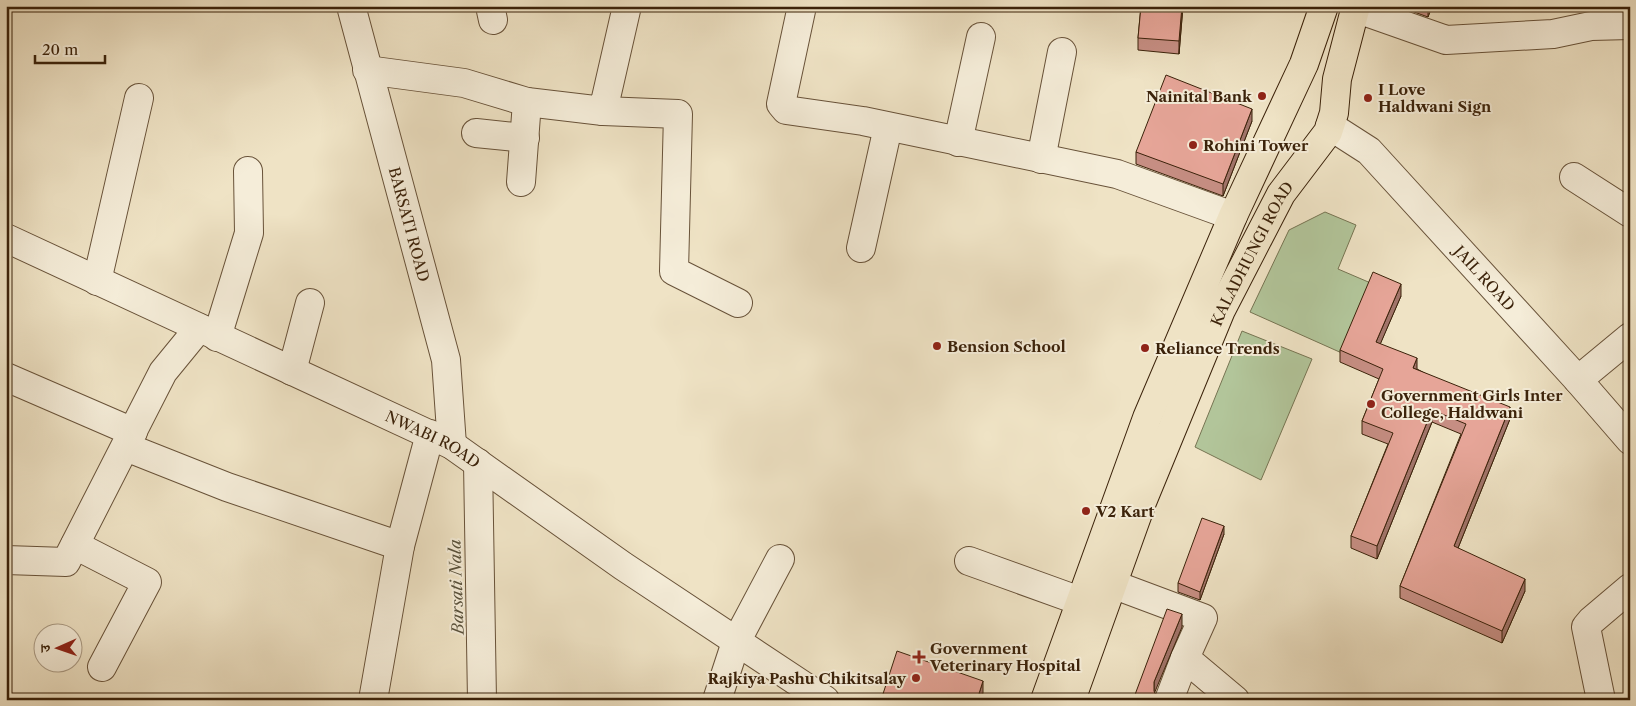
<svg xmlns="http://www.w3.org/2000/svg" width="1636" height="706" font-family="'Libre Caslon Text','Noto Serif Devanagari',serif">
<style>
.green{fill:#b2c59a;stroke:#767452}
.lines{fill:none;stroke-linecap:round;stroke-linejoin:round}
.minor-casing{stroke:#685239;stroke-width:30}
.major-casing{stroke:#3b220a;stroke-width:30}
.minor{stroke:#f5edd9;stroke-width:28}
.major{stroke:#efe3c5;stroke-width:28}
.wall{fill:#c68e83;stroke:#3b220a}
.shaded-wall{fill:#a1746a;stroke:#3b220a}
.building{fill:#e6a598;stroke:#3b220a}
.poi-dot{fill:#8f2418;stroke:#f5edd9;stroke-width:2}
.labels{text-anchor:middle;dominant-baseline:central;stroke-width:4;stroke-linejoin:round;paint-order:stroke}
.poi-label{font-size:15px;font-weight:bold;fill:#3b220a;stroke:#f5edd9;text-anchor:start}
.street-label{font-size:15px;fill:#3b220a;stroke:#f5edd9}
.water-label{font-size:16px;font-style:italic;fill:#58513b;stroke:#f5edd9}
</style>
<rect width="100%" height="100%" fill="#efe3c5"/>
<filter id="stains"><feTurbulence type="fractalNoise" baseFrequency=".004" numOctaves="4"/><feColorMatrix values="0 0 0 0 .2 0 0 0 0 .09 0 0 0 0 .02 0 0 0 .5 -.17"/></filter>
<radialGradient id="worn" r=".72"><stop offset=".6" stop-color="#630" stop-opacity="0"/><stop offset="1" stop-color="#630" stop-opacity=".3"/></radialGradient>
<path class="green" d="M 1325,212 L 1356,225 L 1338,269 L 1373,284 L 1344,354 L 1250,312 L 1289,230 Z
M 1242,331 L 1312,359 L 1261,480 L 1195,447 Z"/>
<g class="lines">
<g class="minor-casing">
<g id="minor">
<path id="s1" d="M 351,6 L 446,360 L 452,445"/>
<path d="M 490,6 L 493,20"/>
<path d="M 802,6 L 781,104 L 786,110 L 863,121 L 1117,174 L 1233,216"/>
<path d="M 1355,8 L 1446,40 L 1553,34 L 1591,26 L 1630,25"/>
<path d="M 367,70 L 464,83 L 527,102 L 603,111 L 627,6"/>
<path d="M 603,111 L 678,114 L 674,271 L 738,303"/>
<path id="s2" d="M 1330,126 L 1369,151 L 1578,380 L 1630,440"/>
<path d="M 476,133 L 525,138"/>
<path d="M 958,142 L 981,37"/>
<path d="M 1041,159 L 1062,52"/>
<path d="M 1574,177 L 1630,213"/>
<path d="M 521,182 L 527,102"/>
<path id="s3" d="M 6,238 L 452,445 L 623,566 L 825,700"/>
<path d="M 861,248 L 888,127"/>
<path d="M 97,281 L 139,98"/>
<path d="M 217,337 L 249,233 L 248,171"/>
<path d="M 292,371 L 310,303"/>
<path d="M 6,377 L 133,432"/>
<path d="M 1578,380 L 1630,337"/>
<path d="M 126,447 L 227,487 L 400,546 L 430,434"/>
<path d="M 478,463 L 482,700"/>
<path d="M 75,545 L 147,582 L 102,667"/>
<path d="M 6,560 L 66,562 L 163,372 L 199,328"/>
<path d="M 969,561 L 1080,601"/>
<path d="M 1112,584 L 1203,618 L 1185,658 L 1235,700"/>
<path d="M 373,700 L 400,546"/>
<path d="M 717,700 L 736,642 L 780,559"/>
<path d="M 1169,700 L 1185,658"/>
<path d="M 1601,700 L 1586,627 L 1591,621 L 1630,588"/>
</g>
</g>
<g class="major-casing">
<g id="major">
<path d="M 1045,700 L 1147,418 L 1233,216 L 1304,64 L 1324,6"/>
<path id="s4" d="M 1071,700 L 1142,502 L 1221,310 L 1281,194 L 1328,132 L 1334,113 L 1337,79 L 1356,6"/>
</g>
</g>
<use href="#minor" class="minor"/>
<use href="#major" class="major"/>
</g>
<path class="wall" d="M 1141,6 L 1183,6 L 1179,54 L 1138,50 L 1138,38 Z
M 1403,6 L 1432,6 L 1428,17 L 1403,8 Z
M 1252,121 L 1223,196 L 1136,164 L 1136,152 Z
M 1401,296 L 1380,344 L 1417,369 L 1510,419 L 1458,548 L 1525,591 L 1502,643 L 1400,598 L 1400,586 L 1461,434 L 1432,422 L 1377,559 L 1351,548 L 1351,536 L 1388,444 L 1362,434 L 1362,421 L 1379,379 L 1340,362 L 1340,350 Z
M 1224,534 L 1200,600 L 1178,592 L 1178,583 Z"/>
<path class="shaded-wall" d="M 1182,6 L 1183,6 L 1179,54 L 1179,41 Z
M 1428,6 L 1432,6 L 1428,17 Z
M 1252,109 L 1252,121 L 1223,196 L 1223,184 Z
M 1401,284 L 1401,296 L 1376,354 L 1376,342 Z
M 1417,358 L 1417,370 L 1413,368 Z
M 1510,407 L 1510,419 L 1454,558 L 1454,546 Z
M 1432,410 L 1432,422 L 1377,559 L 1377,546 Z
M 1224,526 L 1224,534 L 1200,600 L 1200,592 Z
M 1525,579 L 1525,591 L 1502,643 L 1502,631 Z
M 1182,614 L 1182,627 L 1154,694 L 1154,700 L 1154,682 Z
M 983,681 L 983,693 L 981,700 L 977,700 Z"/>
<path class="building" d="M 1141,6 L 1182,6 L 1179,41 L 1138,38 Z
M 1166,75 L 1252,109 L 1223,184 L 1136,152 Z
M 1373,272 L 1401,284 L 1376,342 L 1417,358 L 1413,368 L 1510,407 L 1454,546 L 1525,579 L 1502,631 L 1400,586 L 1466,424 L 1432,410 L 1377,546 L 1351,536 L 1393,433 L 1362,421 L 1383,369 L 1340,350 Z
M 1202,518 L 1224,526 L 1200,592 L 1178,583 Z
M 1167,609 L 1182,614 L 1154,682 L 1154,691 L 1157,698 L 1156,700 L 1133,700 Z
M 897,651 L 983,681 L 977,700 L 881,700 Z"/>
<g class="poi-dot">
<circle cx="1262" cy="96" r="5"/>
<circle cx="1368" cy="98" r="5"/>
<circle cx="1193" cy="145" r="5"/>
<circle cx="937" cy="346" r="5"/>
<circle cx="1145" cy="348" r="5"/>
<circle cx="1371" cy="404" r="5"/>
<circle cx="1086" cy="511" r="5"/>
<path d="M916.5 649.5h5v5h5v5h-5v5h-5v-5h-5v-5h5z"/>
<circle cx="916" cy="678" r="5"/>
</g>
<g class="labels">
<g class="poi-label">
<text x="1378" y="89">I Love<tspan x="1378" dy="17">Haldwani Sign</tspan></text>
<text x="1252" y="96" text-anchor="end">Nainital Bank</text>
<text x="1203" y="145">Rohini Tower</text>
<text x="947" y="346">Bension School</text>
<text x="1155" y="348">Reliance Trends</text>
<text x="1381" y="395">Government Girls Inter<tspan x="1381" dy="17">College, Haldwani</tspan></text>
<text x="1096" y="511">V2 Kart</text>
<text x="930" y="648">Government<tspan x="930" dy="17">Veterinary Hospital</tspan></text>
<text x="906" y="678" text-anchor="end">Rajkiya Pashu Chikitsalay</text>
</g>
<g class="street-label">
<text stroke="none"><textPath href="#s1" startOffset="226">BARSATI ROAD</textPath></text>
<text stroke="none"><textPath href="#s4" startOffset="482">KALADHUNGI ROAD</textPath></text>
<text stroke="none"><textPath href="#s2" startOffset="218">JAIL ROAD</textPath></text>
<text stroke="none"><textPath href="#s3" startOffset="472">NWABI ROAD</textPath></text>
</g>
<g class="water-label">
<text transform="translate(456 587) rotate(-92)">Barsati Nala</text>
</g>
</g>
<rect width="1636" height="706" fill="none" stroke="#efe3c5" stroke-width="25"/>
<rect x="8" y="8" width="1621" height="691" fill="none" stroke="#3b220a" stroke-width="2.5"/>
<rect x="12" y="12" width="1611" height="681" fill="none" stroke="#3b220a"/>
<g transform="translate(58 648) rotate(268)"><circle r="24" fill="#f5edd9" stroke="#ab9c86"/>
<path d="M0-4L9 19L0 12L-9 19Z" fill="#8f2418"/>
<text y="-8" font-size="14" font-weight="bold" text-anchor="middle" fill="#3b220a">उ</text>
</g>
<path d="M35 55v8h70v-8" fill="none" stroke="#3b220a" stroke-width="2.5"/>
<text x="42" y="55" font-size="15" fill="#3b220a" stroke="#f5edd9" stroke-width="4" paint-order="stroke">20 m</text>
<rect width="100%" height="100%" filter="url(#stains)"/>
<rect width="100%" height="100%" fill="url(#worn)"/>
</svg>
